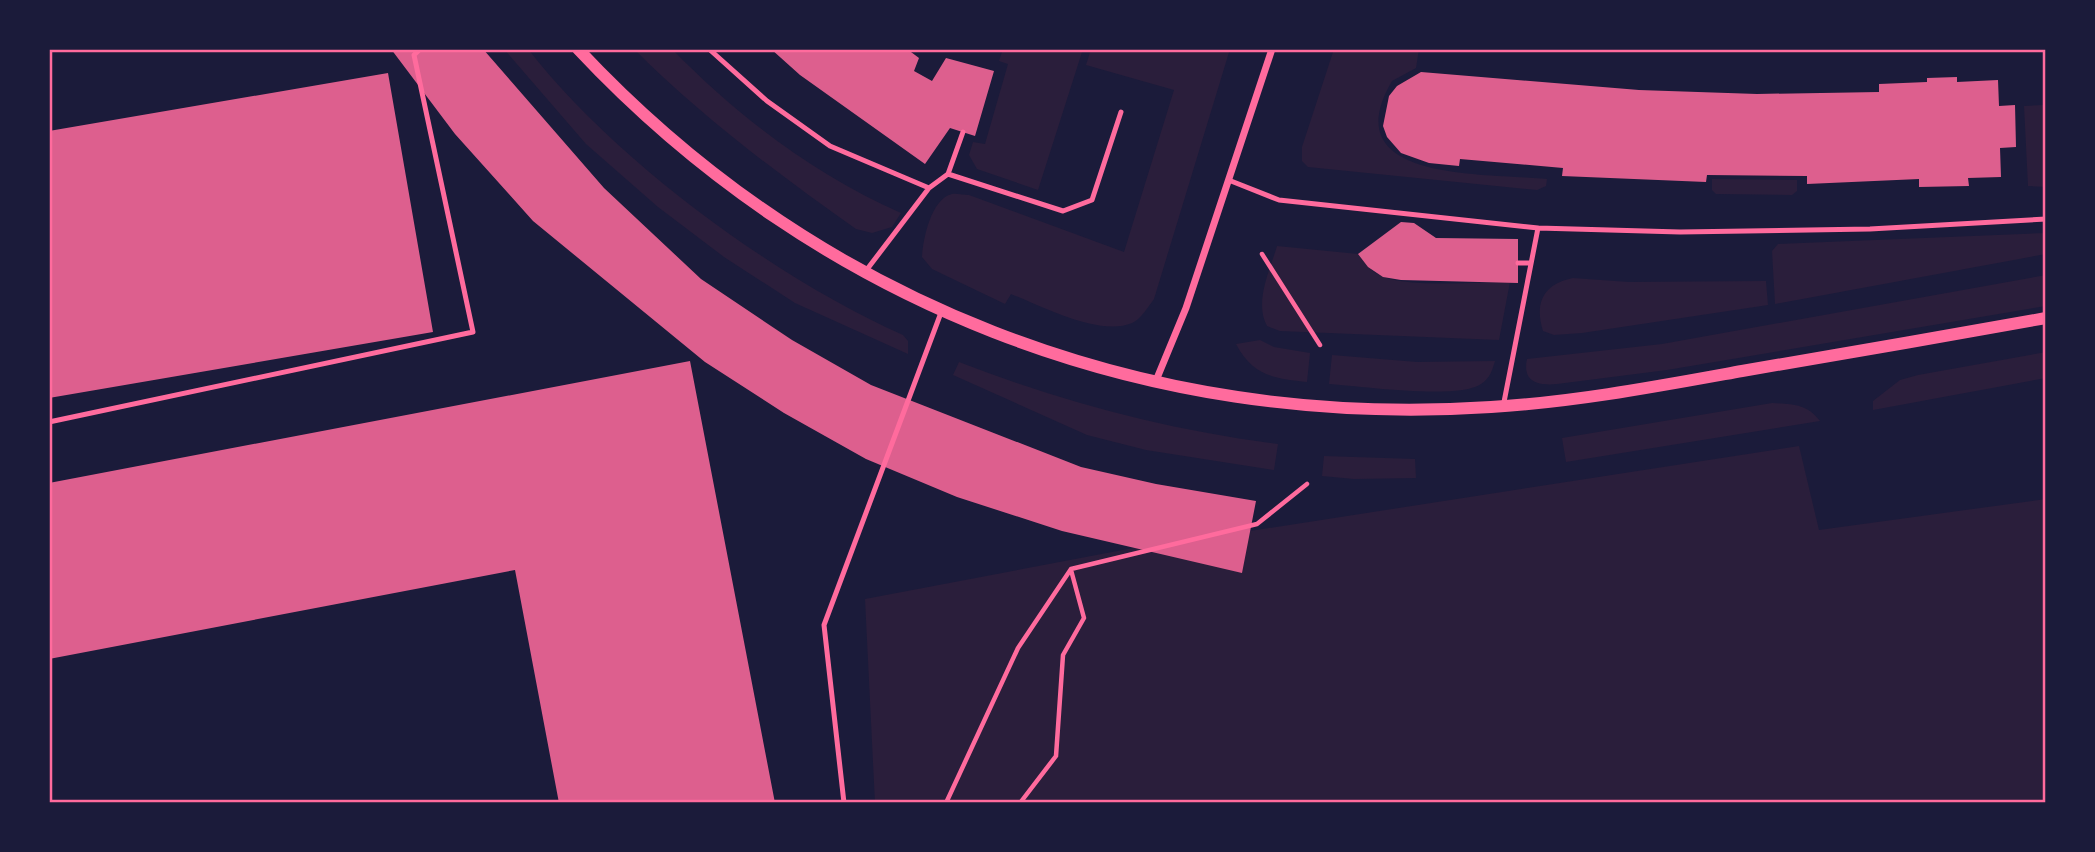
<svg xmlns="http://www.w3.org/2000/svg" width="2095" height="852" font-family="'IBM Plex Sans',sans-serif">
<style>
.green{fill:#2a1e3b}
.building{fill:#dd5f8e}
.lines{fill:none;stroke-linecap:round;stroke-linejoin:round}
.path{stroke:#ff6b9d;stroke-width:4.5}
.service{stroke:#ff6b9d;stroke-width:5}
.minor{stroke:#ff6b9d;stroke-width:7}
.tertiary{stroke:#ff6b9d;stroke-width:12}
.neatline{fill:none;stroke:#ff6b9d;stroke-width:2.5}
</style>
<rect width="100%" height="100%" fill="#1b1b3a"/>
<path class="green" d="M 504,49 L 528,49 C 614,160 775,278 903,335 L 908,341 L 908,354 L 795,303 L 724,257 L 658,207 L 586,144 Z
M 634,49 L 672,49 C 737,116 815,175 901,213 L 892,227 L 872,233 L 856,229 C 778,174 702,117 634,49 Z
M 1003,49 L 1083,49 L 1038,190 L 977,169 L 969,155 L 973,142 L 985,144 L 1008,64 L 999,61 Z
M 1091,49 L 1230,49 L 1154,299 C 1148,307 1141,319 1132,323 C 1100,337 1041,306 1011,294 L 1005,304 L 932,269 L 922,257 C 923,239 931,199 952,194 C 956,193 964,195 969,195 L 1124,252 L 1174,90 L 1086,65 Z
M 1334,49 L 1419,49 L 1416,68 L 1392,81 C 1332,183 1487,173 1547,179 L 1546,186 L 1537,190 L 1308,167 L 1302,161 L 1302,147 Z
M 2043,105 L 2046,123 L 2046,187 L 2028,186 L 2024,106 Z
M 1712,179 L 1797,180 L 1797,191 L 1792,195 L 1716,194 L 1712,190 Z
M 2046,233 L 2046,254 L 1775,304 L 1772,251 L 1778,244 Z
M 1277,246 L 1358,254 C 1365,263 1371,272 1382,276 C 1407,288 1479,282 1510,282 L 1499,340 L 1280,331 L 1267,326 C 1254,302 1270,270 1277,246 Z
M 2046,275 L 2046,306 L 1667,370 L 1557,384 C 1538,386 1522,382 1527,359 L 1662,344 Z
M 1573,278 L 1629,282 L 1766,281 L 1768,305 L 1582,333 L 1554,335 L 1543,331 C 1534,302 1544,284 1573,278 Z
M 1260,340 L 1274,347 L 1310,353 L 1307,382 C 1273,378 1253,376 1236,344 Z
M 2046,352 L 2046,378 L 1873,410 L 1873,401 L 1900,380 L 1918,375 Z
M 1332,355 L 1417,362 L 1495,361 C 1492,371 1490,378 1481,384 C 1458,400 1360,386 1329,384 Z
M 959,362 C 1062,402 1167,430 1278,444 L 1274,470 L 1146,450 L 1087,435 L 953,375 Z
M 1772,403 C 1793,404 1807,404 1820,421 L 1566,462 L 1562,438 Z
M 1799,446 L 1819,530 L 2046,499 L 2046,803 L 875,803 L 865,599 L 1207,534 L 1205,538 Z
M 1324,456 L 1415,459 L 1416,478 L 1354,479 L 1322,476 Z"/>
<path class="building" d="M 391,49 L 483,49 L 604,188 L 701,279 L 792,340 L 871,385 L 1081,467 L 1156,484 L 1256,501 L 1242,573 L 1062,531 L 957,497 L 866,459 L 784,413 L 705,362 L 533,221 L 455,134 Z
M 771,49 L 913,49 L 911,52 L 919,58 L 914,71 L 932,81 L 946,58 L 994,71 L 975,136 L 950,128 L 925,164 L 800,75 Z
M 1421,72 L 1639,90 L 1757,94 L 1879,92 L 1879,84 L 1927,82 L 1927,78 L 1957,77 L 1957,82 L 1998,80 L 1999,106 L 2015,105 L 2016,147 L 2000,148 L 2001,177 L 1968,178 L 1969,186 L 1919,187 L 1919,179 L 1807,184 L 1807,176 L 1707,175 L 1706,182 L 1562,176 L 1563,168 L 1460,159 L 1459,166 L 1429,163 L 1401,153 L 1387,137 L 1383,126 L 1389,96 L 1397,86 Z
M 388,73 L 433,332 L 49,398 L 49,131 Z
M 1401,222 L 1414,223 L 1436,238 L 1518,239 L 1518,283 L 1401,280 L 1383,277 L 1368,267 L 1358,254 Z
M 690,361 L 775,803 L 559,803 L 515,570 L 49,659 L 49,483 Z"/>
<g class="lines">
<path class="path" d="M 1262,254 L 1320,345
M 946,803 L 1018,648 L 1071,569 L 1257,524 L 1307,484
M 1020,803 L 1056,756 L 1063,655 L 1084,618 L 1071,570"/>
<path class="service" d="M 709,49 L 767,101 L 830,146 L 929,188
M 948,174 L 963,132
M 1231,181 L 1279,200 L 1538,228 L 1680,232 L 1870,229 L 2046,219
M 1518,263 L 1531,263
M 865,272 L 929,188 L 948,174 L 1063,211 L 1092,200 L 1121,112
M 1504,402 L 1538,228
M 49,422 L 473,332 L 414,55 L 420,49
M 844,803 L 824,625 L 942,310"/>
<path class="minor" d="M 1155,383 L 1186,308 L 1272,49"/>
<path class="tertiary" d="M 578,49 C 816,303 1143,430 1491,407 C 1575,402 1659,386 1742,371 C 1843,354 1945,336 2046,318"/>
</g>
<rect width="2095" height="852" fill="none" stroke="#1b1b3a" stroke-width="102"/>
<rect x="51" y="51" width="1993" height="750" class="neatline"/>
</svg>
